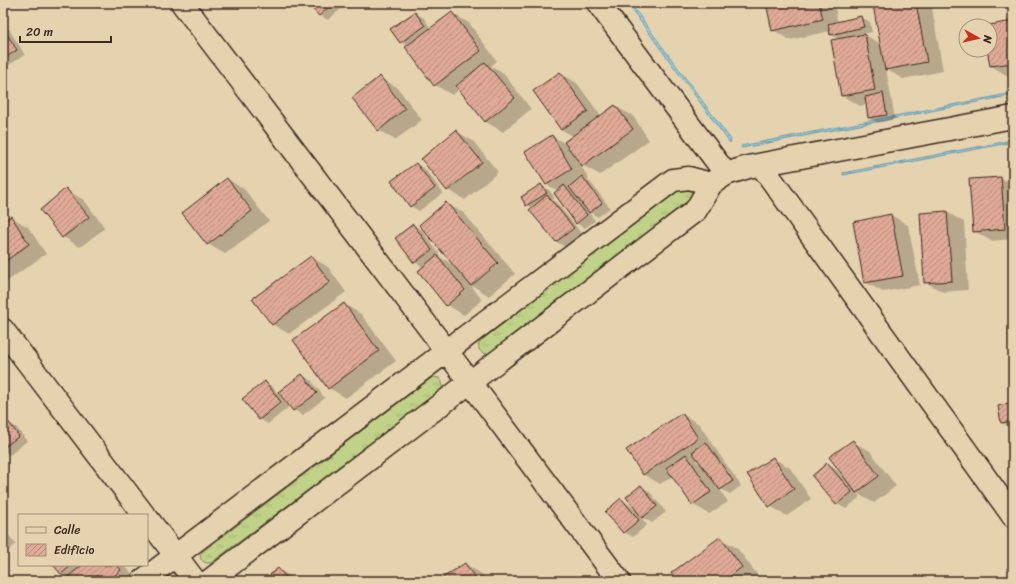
<svg xmlns="http://www.w3.org/2000/svg" width="1016" height="584" font-family="Sriracha,sans-serif">
<style>
.grass{fill:url(#grass-tufts);stroke:#7e7e52}
.water{fill:url(#water-rules);stroke:#6d929c}
.shadow{fill:#0003;fill-rule:evenodd}
.building{fill:url(#building-hatch);stroke:#3b2a1e}
.lines{fill:none;stroke-linecap:round;stroke-linejoin:round}
.minor-casing{stroke:#3b2a1e;stroke-width:25}
.minor{stroke:#e5d3b0;stroke-width:22}
</style>
<defs>
<pattern id="grass-tufts" width="24" height="20" patternUnits="userSpaceOnUse"><rect width="24" height="20" fill="#c0d287"/><path d="M3 7l-1-3M5 7V3M7 7l1-3M15 17l-1-3M17 17v-4M19 17l1-3" fill="none" stroke="#a6b474"/></pattern>
<pattern id="water-rules" width="6" height="5" patternUnits="userSpaceOnUse"><rect width="6" height="5" fill="#8ed7f0"/><path d="M0 2.5h6" fill="none" stroke="#7bb9cd"/></pattern>
<pattern id="building-hatch" width="6" height="6" patternUnits="userSpaceOnUse"><rect width="6" height="6" fill="#e0aa97"/><path d="M-1 1l2-2M0 6l6-6M5 7l2-2" fill="none" stroke="#b78b7b"/></pattern>
</defs>
<rect width="100%" height="100%" fill="#e5d3b0"/>
<filter id="ink" filterUnits="userSpaceOnUse"><feTurbulence type="fractalNoise" baseFrequency=".025" numOctaves="2"/><feDisplacementMap in="SourceGraphic" scale="8" xChannelSelector="R" yChannelSelector="G"/><feConvolveMatrix kernelMatrix="1 2 1 2 8 2 1 2 1" color-interpolation-filters="sRGB"/></filter>
<g filter="url(#ink)">
<path class="grass" d="M 682,188 L 688,188 L 693,194 L 692,200 L 490,353 C 481,355 476,349 480,341 Z
M 435,377 L 439,378 C 442,382 444,384 441,390 L 211,563 C 204,564 197,559 202,552 L 431,378 Z"/>
<path class="water" d="M 627,3 L 630,3 L 731,140 L 730,143 Z
M 1013,93 L 1013,95 L 742,148 L 741,146 Z
M 1013,140 L 1013,142 L 843,175 L 843,173 Z"/>
<path class="shadow" d="M 309,3 L 348,3 L 328,20 L 319,15 Z
M 374,3 L 385,3 L 381,7 Z
M 767,3 L 834,3 L 838,23 L 861,17 L 870,22 L 872,32 L 863,34 L 881,44 L 887,3 L 924,3 L 932,8 L 943,71 L 903,79 L 886,69 L 895,119 L 878,123 L 869,118 L 867,104 L 860,106 L 842,96 L 840,40 L 831,35 L 830,31 L 790,40 L 773,30 Z
M 415,13 L 424,18 L 431,29 L 452,13 L 469,23 L 497,61 L 491,66 L 503,73 L 531,109 L 503,132 L 486,122 L 460,89 L 452,95 L 435,85 L 408,46 L 401,42 Z
M 1013,22 L 1013,75 L 1008,76 L 991,66 L 988,50 L 990,50 L 990,26 L 987,26 Z
M 3,24 L 7,26 L 25,55 L 4,68 L 3,68 Z
M 560,73 L 577,83 L 601,116 L 615,106 L 633,116 L 649,140 L 600,175 L 580,164 L 589,179 L 587,180 L 591,183 L 610,208 L 598,217 L 588,211 L 595,221 L 585,228 L 576,223 L 558,191 L 546,184 L 552,136 L 569,146 L 573,136 L 562,130 L 534,92 Z
M 380,78 L 397,87 L 422,120 L 395,140 L 378,130 Z
M 456,131 L 473,141 L 498,172 L 465,200 L 448,190 Z
M 416,164 L 425,169 L 443,193 L 419,211 L 411,206 Z
M 1001,178 L 1013,184 L 1013,239 L 991,241 L 974,231 Z
M 227,179 L 244,189 L 269,221 L 225,254 L 208,244 Z
M 541,185 L 549,190 L 555,198 L 552,200 L 556,202 L 582,234 L 565,247 L 557,242 L 531,210 L 533,208 L 527,205 Z
M 66,190 L 84,200 L 105,228 L 80,247 L 63,237 L 41,210 Z
M 446,203 L 464,213 L 515,274 L 489,296 L 470,284 L 482,300 L 464,315 L 447,305 L 423,267 L 414,262 L 413,225 L 422,230 L 440,255 L 438,256 L 455,266 Z
M 947,212 L 964,222 L 968,290 L 943,292 L 925,282 Z
M 891,215 L 908,225 L 920,285 L 883,292 L 865,282 Z
M 11,217 L 28,227 L 46,254 L 3,284 L 3,222 Z
M 311,257 L 328,267 L 346,292 L 289,334 L 272,324 Z
M 344,304 L 361,314 L 396,361 L 346,398 L 329,388 Z
M 302,375 L 311,380 L 325,398 L 303,415 L 294,410 L 280,392 Z
M 265,382 L 273,387 L 289,407 L 268,424 L 259,419 Z
M 1013,403 L 1013,427 L 1011,428 L 1002,423 Z
M 682,414 L 699,424 L 715,448 L 741,486 L 730,494 L 719,488 L 728,502 L 709,514 L 692,504 L 673,476 L 660,484 L 643,474 ZM 699,459 L 704,466 L 696,461 Z
M 7,422 L 16,427 L 27,441 L 10,455 L 3,451 L 3,425 Z
M 853,442 L 870,451 L 896,486 L 874,503 L 856,493 L 860,497 L 846,509 L 837,504 L 813,476 L 827,464 L 836,469 L 844,478 L 845,477 Z
M 773,458 L 790,468 L 811,499 L 787,516 L 770,506 Z
M 641,486 L 649,491 L 666,512 L 652,523 L 640,516 L 647,525 L 633,537 L 624,532 L 622,500 L 630,505 L 635,510 L 636,509 Z
M 3,528 L 16,544 L 3,555 Z
M 720,538 L 737,548 L 759,577 L 754,581 L 678,581 Z
M 465,564 L 482,574 L 486,581 L 440,581 Z
M 54,565 L 78,565 L 80,568 L 83,565 L 124,565 L 137,580 L 136,581 L 65,581 L 69,578 L 61,574 Z
M 278,569 L 295,579 L 297,581 L 264,581 Z"/>
<path class="building" d="M 307,3 L 333,3 L 319,16 Z
M 766,3 L 819,3 L 823,19 L 772,31 Z
M 882,3 L 916,3 L 927,62 L 885,70 L 873,5 Z
M 415,12 L 425,26 L 400,43 L 390,29 Z
M 452,12 L 481,51 L 434,86 L 405,47 Z
M 861,16 L 864,27 L 830,35 L 828,24 Z
M 1013,21 L 1013,63 L 990,66 L 987,50 L 990,50 L 990,26 L 983,26 Z
M 3,28 L 17,50 L 3,59 Z
M 865,34 L 875,90 L 841,96 L 831,40 Z
M 485,62 L 515,98 L 485,122 L 456,86 Z
M 560,72 L 588,111 L 561,130 L 533,91 Z
M 380,76 L 405,109 L 378,131 L 352,98 Z
M 883,93 L 887,115 L 868,118 L 865,97 Z
M 615,105 L 633,129 L 582,166 L 564,142 Z
M 456,130 L 482,162 L 447,191 L 421,159 Z
M 552,135 L 572,169 L 546,185 L 525,152 Z
M 416,163 L 435,188 L 410,207 L 391,181 Z
M 582,176 L 602,203 L 589,213 L 569,187 Z
M 1001,177 L 1005,229 L 973,232 L 969,179 Z
M 227,178 L 252,211 L 207,245 L 182,213 Z
M 541,184 L 547,193 L 526,206 L 521,197 Z
M 564,185 L 587,215 L 576,224 L 554,193 Z
M 66,188 L 89,217 L 62,238 L 40,210 Z
M 547,195 L 574,228 L 556,242 L 529,210 Z
M 446,202 L 498,263 L 471,286 L 419,225 Z
M 947,211 L 952,281 L 924,283 L 920,213 Z
M 891,214 L 903,276 L 864,283 L 853,222 Z
M 11,216 L 29,244 L 3,263 L 3,221 Z
M 413,224 L 432,250 L 414,263 L 395,238 Z
M 437,255 L 465,290 L 446,306 L 418,271 Z
M 311,256 L 330,282 L 272,325 L 252,299 Z
M 344,303 L 379,351 L 328,389 L 293,340 Z
M 302,374 L 317,393 L 293,411 L 278,392 Z
M 265,381 L 281,402 L 259,420 L 242,399 Z
M 1013,402 L 1013,421 L 1001,423 L 998,406 Z
M 682,413 L 698,438 L 643,475 L 626,450 Z
M 7,420 L 19,436 L 3,448 L 3,423 Z
M 853,440 L 879,476 L 856,493 L 829,457 Z
M 706,442 L 733,481 L 720,490 L 692,452 Z
M 686,454 L 711,492 L 692,505 L 666,468 Z
M 773,457 L 794,489 L 769,507 L 747,474 Z
M 827,463 L 852,492 L 836,505 L 812,476 Z
M 641,485 L 657,506 L 642,518 L 626,497 Z
M 621,498 L 639,520 L 623,533 L 605,512 Z
M 720,537 L 742,567 L 724,581 L 677,581 L 671,573 Z
M 465,563 L 477,581 L 438,581 Z
M 53,565 L 72,565 L 61,574 Z
M 82,565 L 117,565 L 121,570 L 108,581 L 63,581 Z
M 278,568 L 289,581 L 263,581 Z"/>
<g class="lines">
<g class="minor-casing">
<path id="minor" d="M 182,3 L 470,382 L 619,581
M 598,3 L 726,174
M 761,165 L 1013,516
M 3,330 L 144,515
M 147,518 L 195,581
M 142,581 L 673,180 L 689,178 L 711,184
M 209,581 L 696,210 L 711,184 L 726,174 L 748,167 L 1013,117"/>
</g>
<use href="#minor" class="minor"/>
</g>
</g>
<rect width="1016" height="584" fill="none" stroke="#e5d3b0" stroke-width="16"/>
<rect x="8" y="8" width="1000" height="568" fill="none" stroke="#3b2a1e" stroke-width="1.5" filter="url(#ink)"/>
<rect x="18" y="514" width="130" height="52" fill="#e5d3b0" stroke="#a18f76"/>
<rect x="26" y="527" width="20" height="6" fill="#e5d3b0" stroke="#a18f76"/>
<text x="54" y="534" font-size="12" fill="#3b2a1e">Calle</text>
<rect x="26" y="544" width="20" height="12" fill="url(#building-hatch)" stroke="#a18f76"/>
<text x="54" y="554" font-size="12" fill="#3b2a1e">Edificio</text>
<g transform="translate(978 38) rotate(98)"><circle r="19" fill="#e5d3b0" stroke="#a18f76"/>
<path d="M0-3L7 15L0 10L-7 15Z" fill="#c8321e"/>
<text y="-6" font-size="11" font-weight="bold" text-anchor="middle" fill="#3b2a1e">N</text>
</g>
<path d="M20 36v6h91v-6" fill="none" stroke="#3b2a1e" stroke-width="2"/>
<text x="26" y="36" font-size="12" fill="#3b2a1e" stroke="#e5d3b0" stroke-width="3" paint-order="stroke">20 m</text>
</svg>
